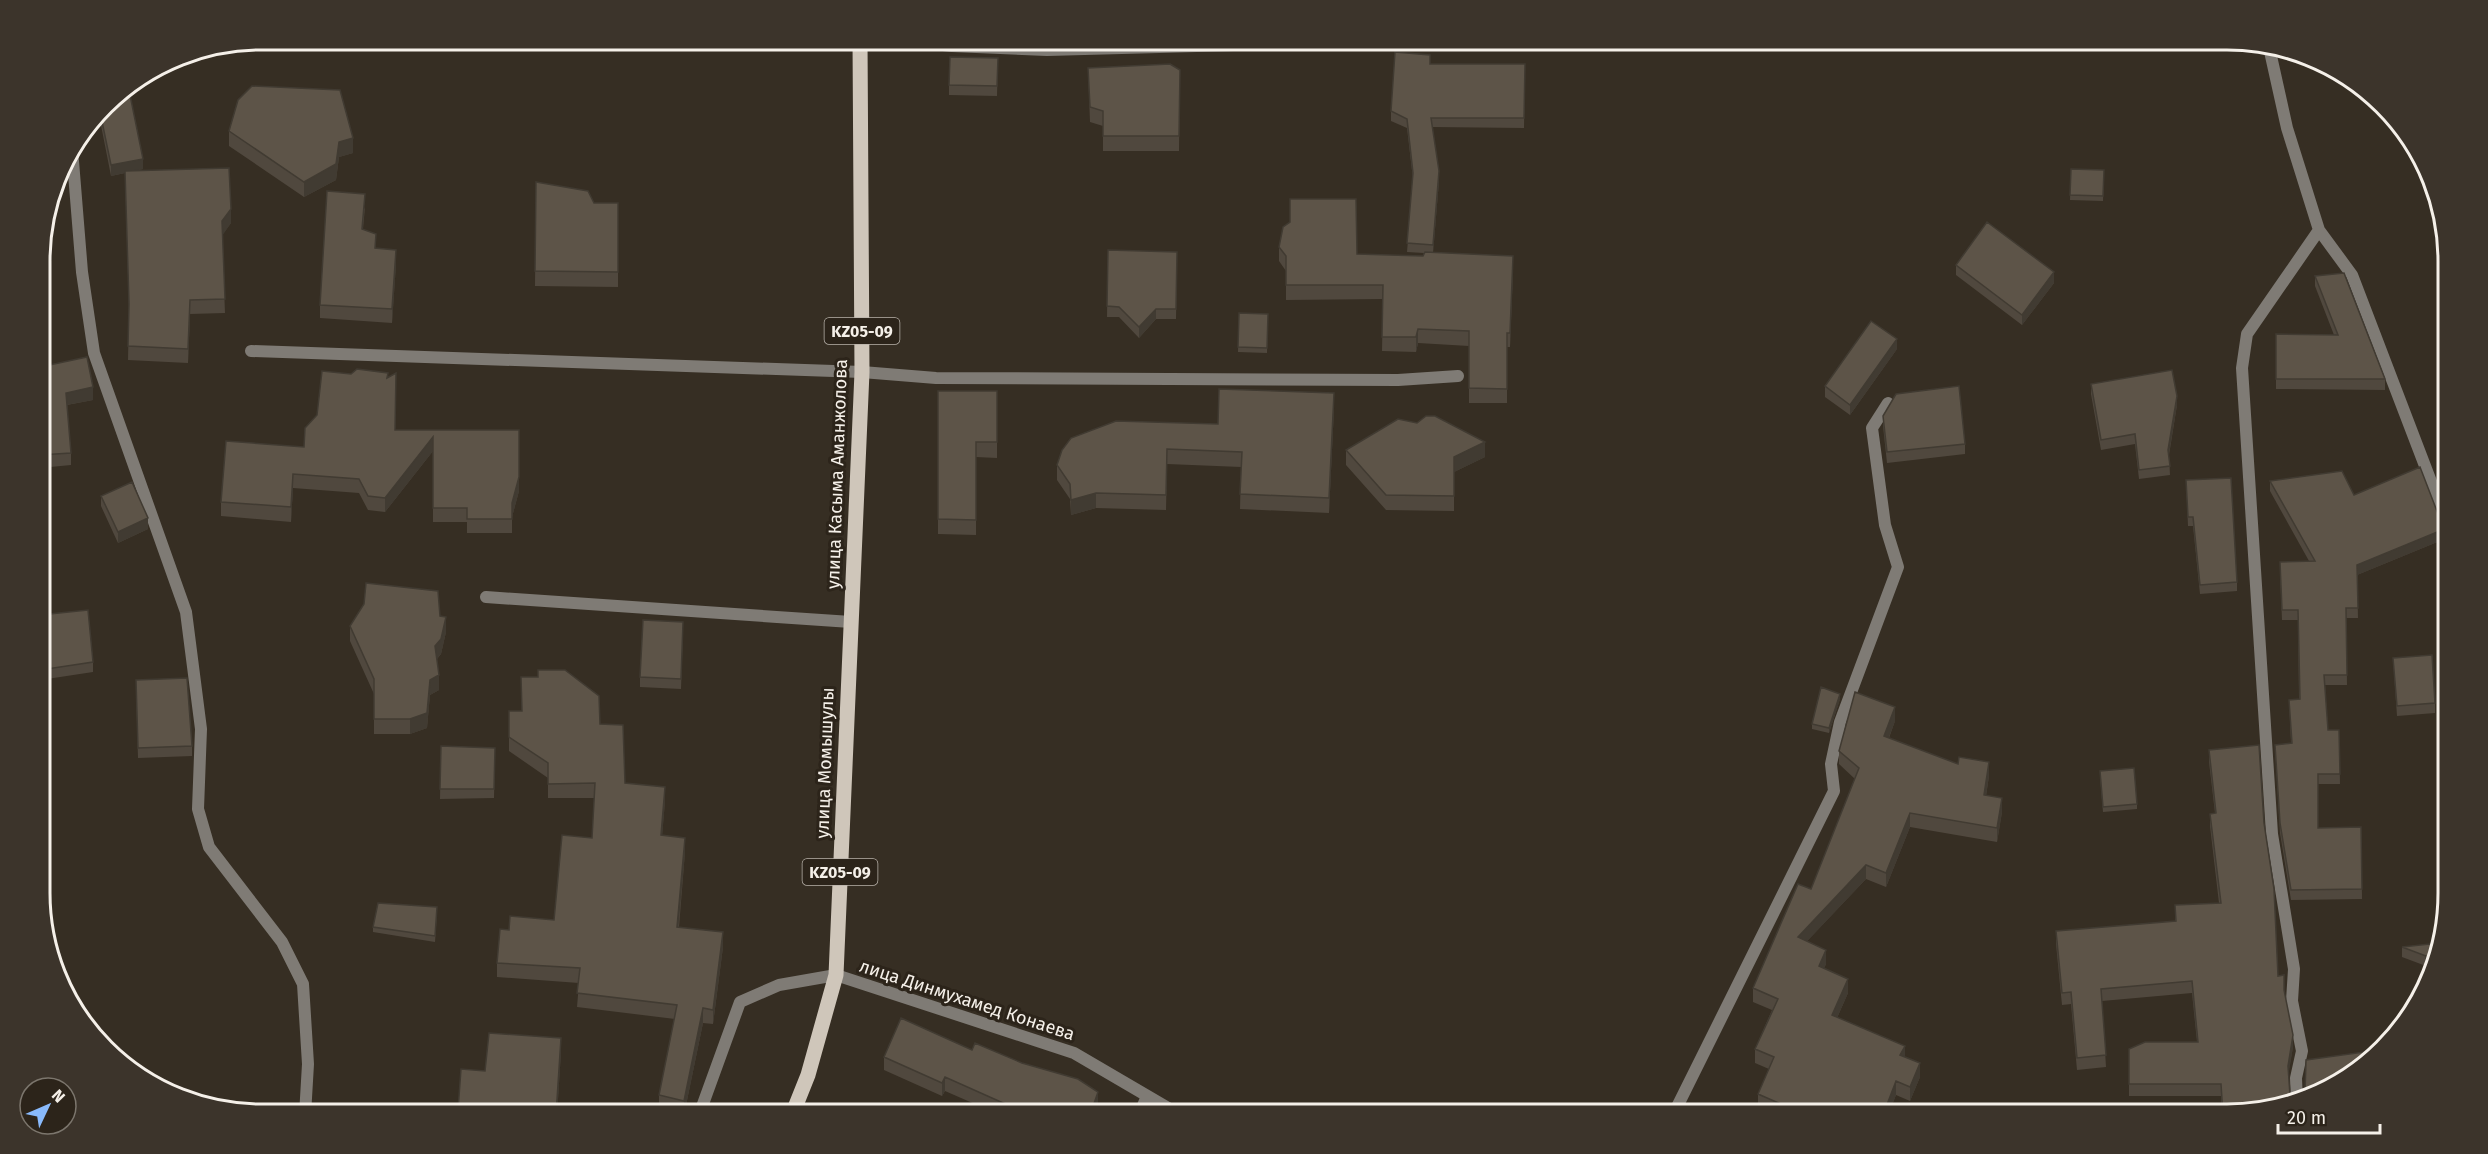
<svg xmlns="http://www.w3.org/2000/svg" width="2488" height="1154" font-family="'Fira Sans',sans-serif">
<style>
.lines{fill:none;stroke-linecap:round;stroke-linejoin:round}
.street{stroke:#7f7b75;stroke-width:12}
.primary{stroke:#cfc6ba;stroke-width:15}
.wall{fill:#50483e}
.shaded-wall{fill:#413b32}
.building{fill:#5d5448;stroke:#413b32;stroke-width:1.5}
.labels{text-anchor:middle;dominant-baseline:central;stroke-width:6;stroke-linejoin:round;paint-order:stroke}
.shield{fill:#2c241a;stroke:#b9b3ab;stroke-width:1.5}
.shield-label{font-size:16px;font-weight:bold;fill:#f5f0e9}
.street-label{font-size:18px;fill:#f5f0e9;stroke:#2c241a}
.rim{fill:none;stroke:#f5f0e9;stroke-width:3}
</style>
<rect width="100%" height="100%" fill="#362e23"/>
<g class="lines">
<path class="street" d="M 889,39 L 952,46 L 1047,50 L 1349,42 L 1433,43 L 1484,39
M 2269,47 L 2287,128 L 2319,230 L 2352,275 L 2448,526
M 72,149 L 82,272 L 94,353 L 186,612 L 201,729 L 198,809 L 209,847 L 282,942 L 303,984 L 308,1064 L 305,1115
M 251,351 L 862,372 L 936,378 L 1398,380 L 1458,376
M 486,597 L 851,622
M 2297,1103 L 2296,1078 L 2302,1051 L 2292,1001 L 2294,969 L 2272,834 L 2242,368 L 2247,334 L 2319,230
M 699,1115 L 740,1002 L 779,985 L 836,975 L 1074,1053 L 1180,1115
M 1139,1115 L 1147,1096
M 1673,1115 L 1834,791 L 1831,764 L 1840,722 L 1898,567 L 1885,525 L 1872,428 L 1888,403"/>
<path class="primary" d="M 792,1115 L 808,1075 L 836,975 L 862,372 L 860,39"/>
</g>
<path class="wall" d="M 998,58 L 997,96 L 949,95 L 949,85 Z
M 1430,64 L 1525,64 L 1524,128 L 1432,127 L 1439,181 L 1433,252 L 1513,270 L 1510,347 L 1507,347 L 1507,403 L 1469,403 L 1469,346 L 1418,343 L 1416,352 L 1382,351 L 1383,299 L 1286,300 L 1286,271 L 1279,261 L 1279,247 L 1357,254 L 1423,256 L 1424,253 L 1407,252 L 1413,179 L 1407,128 L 1391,121 L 1391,111 Z
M 1088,68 L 1180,70 L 1179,151 L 1103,151 L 1103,126 L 1090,122 Z
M 114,94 L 143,169 L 134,171 L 231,223 L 222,235 L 225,313 L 190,314 L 188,363 L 128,360 L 129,311 L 125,173 L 111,176 L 99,115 Z
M 229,131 L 353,153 L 339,157 L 336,180 L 304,197 L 229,146 Z
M 2071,169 L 2104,170 L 2103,201 L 2070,200 Z
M 536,182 L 594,203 L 618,203 L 618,287 L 535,286 Z
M 365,207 L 363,229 L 376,248 L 396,264 L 392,323 L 320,318 L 320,305 Z
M 1108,250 L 1177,252 L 1176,319 L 1156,319 L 1139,338 L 1119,317 L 1107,317 Z
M 1956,265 L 2054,283 L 2022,325 L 1956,275 Z
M 2315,276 L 2385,379 L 2385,390 L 2276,389 L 2276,334 L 2334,335 L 2315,286 Z
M 1239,313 L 1268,314 L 1267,353 L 1238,352 Z
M 1897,349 L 1850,415 L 1825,397 L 1825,386 Z
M 40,367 L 93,400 L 67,405 L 71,453 L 71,465 L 40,468 Z
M 388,378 L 395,430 L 519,491 L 512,517 L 512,533 L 467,533 L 467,522 L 433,522 L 433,451 L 385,512 L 368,510 L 359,493 L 293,488 L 291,522 L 221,516 L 221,502 L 304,447 Z
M 2091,384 L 2177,405 L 2169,455 L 2170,475 L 2139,479 L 2135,444 L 2101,450 L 2091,394 Z
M 938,391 L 997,391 L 997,458 L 976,457 L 976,535 L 938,534 Z
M 1334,408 L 1329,513 L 1240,509 L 1241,467 L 1167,464 L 1166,510 L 1096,508 L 1071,515 L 1070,499 L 1057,480 L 1057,465 L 1218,424 Z
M 1883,416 L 1965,444 L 1965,454 L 1887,463 L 1883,426 Z
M 1346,450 L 1485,457 L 1454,472 L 1454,511 L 1386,510 L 1346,465 Z
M 2186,480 L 2237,582 L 2237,591 L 2200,594 L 2193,526 L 2188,526 Z
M 2270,481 L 2354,495 L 2447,538 L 2357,575 L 2358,618 L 2346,618 L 2347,685 L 2325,685 L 2328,730 L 2339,730 L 2340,784 L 2318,784 L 2318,828 L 2361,827 L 2362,899 L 2291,900 L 2280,833 L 2275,745 L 2291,743 L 2289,700 L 2299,699 L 2298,620 L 2282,620 L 2280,572 L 2309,561 L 2270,491 Z
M 101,496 L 148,529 L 118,543 L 101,506 Z
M 40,615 L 93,662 L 93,672 L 47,679 L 43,653 L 40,653 Z
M 440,616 L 446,632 L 441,654 L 437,659 L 439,690 L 430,695 L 427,728 L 410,734 L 374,734 L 374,694 L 350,641 L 350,626 Z
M 683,632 L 681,689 L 640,687 L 640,677 Z
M 2393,658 L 2435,703 L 2435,713 L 2397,716 Z
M 136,690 L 192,746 L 192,756 L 138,758 Z
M 1840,699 L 1829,733 L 1812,729 L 1812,724 Z
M 509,711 L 600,724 L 625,783 L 665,801 L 662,836 L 685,852 L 679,927 L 723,947 L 713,1024 L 703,1023 L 684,1115 L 659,1110 L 659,1095 L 675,1019 L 577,1007 L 579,983 L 497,977 L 497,963 L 509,930 L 554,920 L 592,838 L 595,798 L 548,798 L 548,778 L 509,751 Z
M 1895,721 L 1889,738 L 1989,776 L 1986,796 L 2002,812 L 1997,842 L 1910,827 L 1886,887 L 1866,879 L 1807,941 L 1826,964 L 1824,968 L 1848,993 L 1837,1018 L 1905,1057 L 1920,1077 L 1910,1101 L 1896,1095 L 1888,1115 L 1773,1115 L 1758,1108 L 1758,1094 L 1769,1069 L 1755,1063 L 1755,1049 L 1772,1010 L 1753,1002 L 1753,988 L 1811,889 L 1855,779 L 1839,764 L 1839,751 Z
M 441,746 L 495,748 L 494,798 L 440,799 Z
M 2209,750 L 2264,823 L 2278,976 L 2284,991 L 2293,1047 L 2288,1074 L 2290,1095 L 2298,1099 L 2351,1077 L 2299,1103 L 2242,1115 L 2222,1115 L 2221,1096 L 2129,1096 L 2129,1049 L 2197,1042 L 2192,993 L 2102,1001 L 2106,1067 L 2077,1070 L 2071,1004 L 2062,1005 L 2056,944 L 2056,931 L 2175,921 L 2175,905 L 2219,903 L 2210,826 L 2210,814 L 2215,813 L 2209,762 Z
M 2100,776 L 2137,804 L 2137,809 L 2103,812 Z
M 437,913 L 435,942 L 373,932 L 373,927 Z
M 2439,943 L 2432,979 L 2428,986 L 2426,966 L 2402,957 L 2402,947 Z
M 561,1052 L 557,1115 L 458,1115 L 458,1110 L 485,1071 Z
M 884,1057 L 1098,1106 L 1095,1115 L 1000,1115 L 945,1091 L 942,1096 L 884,1070 Z"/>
<path class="shaded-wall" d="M 353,138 L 353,153 L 339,157 L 336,180 L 304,197 L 304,182 L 339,142 Z
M 143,159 L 143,169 L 111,176 L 111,165 Z
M 1439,171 L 1439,181 L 1433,254 L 1433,245 Z
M 231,209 L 231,223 L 222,236 L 222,221 Z
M 396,250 L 396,264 L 392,323 L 392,309 Z
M 1513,256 L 1513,270 L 1510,347 L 1510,333 Z
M 2054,272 L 2054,283 L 2022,325 L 2022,315 Z
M 190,300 L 190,314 L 188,363 L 188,349 Z
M 1156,309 L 1156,319 L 1139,338 L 1139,327 Z
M 1418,329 L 1418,343 L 1416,352 L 1416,337 Z
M 1897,339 L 1897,349 L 1850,415 L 1850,405 Z
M 93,387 L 93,400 L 66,405 L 66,393 Z
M 1334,393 L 1334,408 L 1329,513 L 1329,498 Z
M 2177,396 L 2177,405 L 2168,459 L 2168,450 Z
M 433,437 L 433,451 L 385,512 L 385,498 Z
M 1485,442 L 1485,457 L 1454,472 L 1454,511 L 1454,457 Z
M 293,474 L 293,488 L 291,522 L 291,507 Z
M 519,477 L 519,491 L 512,517 L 512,503 Z
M 1096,493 L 1096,508 L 1071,515 L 1071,500 Z
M 148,518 L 148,529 L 118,543 L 118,532 Z
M 2447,528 L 2447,538 L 2357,575 L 2357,565 Z
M 446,617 L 446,632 L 441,654 L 435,661 L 435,646 Z
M 439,675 L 439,690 L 430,695 L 427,728 L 410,734 L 410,719 L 430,680 Z
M 1840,694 L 1840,699 L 1829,733 L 1829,728 Z
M 1895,707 L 1895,721 L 1884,750 L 1884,736 Z
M 1989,762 L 1989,776 L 1984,809 L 1984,795 Z
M 665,787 L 665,801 L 661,850 L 661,835 Z
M 2002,798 L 2002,812 L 1997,842 L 1997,828 Z
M 1910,813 L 1910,827 L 1886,887 L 1886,873 Z
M 685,838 L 685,852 L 677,941 L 677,927 Z
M 1866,865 L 1866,879 L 1798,951 L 1798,937 Z
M 723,932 L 723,947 L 713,1024 L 713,1010 Z
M 1826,950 L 1826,964 L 1819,980 L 1819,966 Z
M 1848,979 L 1848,993 L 1832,1029 L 1832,1015 Z
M 703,1008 L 703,1023 L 684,1115 L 684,1101 Z
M 2293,1035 L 2293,1047 L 2288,1078 L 2288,1066 Z
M 561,1038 L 561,1052 L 557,1115 L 556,1115 Z
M 1905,1046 L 1905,1060 L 1900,1055 Z
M 1920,1063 L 1920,1077 L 1910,1101 L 1910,1087 Z
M 945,1077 L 945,1091 L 942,1096 L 942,1083 Z
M 1896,1081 L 1896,1095 L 1888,1115 L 1883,1115 Z
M 1098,1092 L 1098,1106 L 1095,1115 L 1090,1115 Z"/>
<path class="building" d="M 1395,52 L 1430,55 L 1430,64 L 1525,64 L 1524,118 L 1431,118 L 1439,171 L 1433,245 L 1407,243 L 1413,173 L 1407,119 L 1391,111 Z
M 950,57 L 998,58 L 997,86 L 949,85 Z
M 1170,64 L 1180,70 L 1179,136 L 1103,136 L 1103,111 L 1090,107 L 1088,68 Z
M 128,85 L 143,159 L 111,165 L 100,112 L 114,94 Z
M 252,86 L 340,90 L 353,138 L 339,142 L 336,164 L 304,182 L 229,131 L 238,100 Z
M 229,168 L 231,209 L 222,221 L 225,299 L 190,300 L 188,349 L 128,346 L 129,304 L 125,171 Z
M 2071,169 L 2104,170 L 2103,196 L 2070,195 Z
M 536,182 L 588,191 L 594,203 L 618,203 L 618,272 L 535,271 Z
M 327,191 L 365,194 L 362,229 L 376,234 L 375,248 L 396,250 L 392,309 L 320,305 Z
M 1290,199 L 1356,199 L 1357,254 L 1423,256 L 1425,252 L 1513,256 L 1510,333 L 1507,333 L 1507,389 L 1469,388 L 1469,331 L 1418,329 L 1416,337 L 1382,337 L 1383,285 L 1286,285 L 1286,256 L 1279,247 L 1283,227 L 1290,222 Z
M 1987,222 L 2054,272 L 2022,315 L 1956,265 Z
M 1108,250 L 1177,252 L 1176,309 L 1156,309 L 1139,327 L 1119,307 L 1107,306 Z
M 2344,273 L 2385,379 L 2276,379 L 2276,334 L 2338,335 L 2315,276 Z
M 1239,313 L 1268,314 L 1267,348 L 1238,347 Z
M 1871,321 L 1897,339 L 1850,405 L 1825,386 Z
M 87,357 L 93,387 L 66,393 L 71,453 L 40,455 L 40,367 Z
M 357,369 L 388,373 L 387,378 L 396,373 L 395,430 L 519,430 L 519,477 L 512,503 L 512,519 L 467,519 L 467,508 L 433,508 L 433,437 L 385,498 L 368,496 L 359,479 L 293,474 L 291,507 L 221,502 L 226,441 L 304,447 L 305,428 L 317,415 L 322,371 L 351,374 Z
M 2172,370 L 2177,396 L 2168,450 L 2170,466 L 2139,470 L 2135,434 L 2101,440 L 2091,384 Z
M 1959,386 L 1965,444 L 1887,452 L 1883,416 L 1896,394 Z
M 1219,389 L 1334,393 L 1329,498 L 1240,494 L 1242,452 L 1167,449 L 1166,495 L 1096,493 L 1071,500 L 1070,484 L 1057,465 L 1062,450 L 1071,438 L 1116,421 L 1218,424 Z
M 938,391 L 997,391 L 997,442 L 976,442 L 976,520 L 938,519 Z
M 1426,416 L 1435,416 L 1485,442 L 1454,457 L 1454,496 L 1386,495 L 1346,450 L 1398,419 L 1417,423 Z
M 2420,467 L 2440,519 L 2447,528 L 2357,565 L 2358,608 L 2346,608 L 2347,675 L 2324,675 L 2328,730 L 2339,730 L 2340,774 L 2318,774 L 2318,828 L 2361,827 L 2362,889 L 2291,890 L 2280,823 L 2275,745 L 2292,743 L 2289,700 L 2300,699 L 2298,610 L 2282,610 L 2280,562 L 2315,561 L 2270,481 L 2342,471 L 2354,495 Z
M 2231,478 L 2237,582 L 2200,585 L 2193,517 L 2188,517 L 2186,480 Z
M 132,482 L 148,518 L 118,532 L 101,496 Z
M 366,583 L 438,591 L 440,616 L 446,617 L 441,639 L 435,646 L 439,675 L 430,680 L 427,713 L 410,719 L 374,719 L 374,679 L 350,626 L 364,604 Z
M 88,610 L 93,662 L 47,669 L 43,643 L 40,643 L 40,615 Z
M 643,620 L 683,622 L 681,679 L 640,677 Z
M 2432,655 L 2435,703 L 2397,706 L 2393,658 Z
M 538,670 L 565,670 L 599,696 L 600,724 L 623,725 L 625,783 L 665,787 L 661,835 L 685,838 L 677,927 L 723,932 L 713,1010 L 703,1008 L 684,1101 L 659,1095 L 677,1005 L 577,993 L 580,968 L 497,963 L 500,929 L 509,930 L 510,916 L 554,920 L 562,835 L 592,838 L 595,783 L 548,784 L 548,763 L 509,737 L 509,711 L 522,711 L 521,677 L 538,677 Z
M 187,678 L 192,746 L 138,748 L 136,680 Z
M 1821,687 L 1840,694 L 1829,728 L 1812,724 Z
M 1855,692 L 1895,707 L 1884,736 L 1958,764 L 1959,757 L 1989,762 L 1984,795 L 2002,798 L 1997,828 L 1910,813 L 1886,873 L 1866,865 L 1798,937 L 1826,950 L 1819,966 L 1848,979 L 1832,1015 L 1905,1046 L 1900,1055 L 1920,1063 L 1910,1087 L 1896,1081 L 1883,1115 L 1816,1115 L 1800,1108 L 1799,1112 L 1758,1094 L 1774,1057 L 1755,1049 L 1778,999 L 1753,988 L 1798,884 L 1811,889 L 1859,768 L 1839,751 Z
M 2259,745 L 2264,823 L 2274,889 L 2278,976 L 2284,975 L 2284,990 L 2293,1035 L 2288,1066 L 2290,1095 L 2298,1099 L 2305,1094 L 2306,1060 L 2364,1052 L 2365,1065 L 2351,1077 L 2305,1100 L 2280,1103 L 2281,1107 L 2242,1115 L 2223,1115 L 2221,1084 L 2129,1084 L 2129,1049 L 2145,1042 L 2198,1042 L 2192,981 L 2101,989 L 2106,1055 L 2077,1058 L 2071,992 L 2062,993 L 2056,931 L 2176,921 L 2175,905 L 2221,903 L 2210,814 L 2216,813 L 2209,750 Z
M 441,746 L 495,748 L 494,789 L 440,789 Z
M 2134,768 L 2137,804 L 2103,807 L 2100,771 Z
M 378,903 L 437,907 L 435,936 L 373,927 Z
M 2439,943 L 2432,979 L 2428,984 L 2426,956 L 2402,947 Z
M 901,1018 L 972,1050 L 975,1043 L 1022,1063 L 1078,1079 L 1098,1092 L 1090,1115 L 1030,1115 L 945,1077 L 942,1083 L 884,1057 Z
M 489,1033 L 561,1038 L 556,1115 L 483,1115 L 484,1112 L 458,1110 L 461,1069 L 485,1071 Z"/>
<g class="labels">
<g class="shield">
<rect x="824.5" y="318" width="75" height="26" rx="4.5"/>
<rect x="802.5" y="859" width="75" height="26" rx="4.5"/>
</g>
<g class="shield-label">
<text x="862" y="331">KZ05-09</text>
<text x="840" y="872">KZ05-09</text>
</g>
<g class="street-label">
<text transform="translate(837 474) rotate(-88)">улица Касыма Аманжолова</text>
<text transform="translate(825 763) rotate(-88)">улица Момышулы</text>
<text transform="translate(967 1000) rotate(18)">лица Динмухамед Конаева</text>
</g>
</g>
<path d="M0 0H2488V1154H0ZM261 50H2227A211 211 0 0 1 2438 261V893A211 211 0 0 1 2227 1104H261A211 211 0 0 1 50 893V261A211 211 0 0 1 261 50Z" fill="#3c342b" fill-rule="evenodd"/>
<path class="rim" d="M261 50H2227A211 211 0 0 1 2438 261V893A211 211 0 0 1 2227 1104H261A211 211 0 0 1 50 893V261A211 211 0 0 1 261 50Z"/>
<g transform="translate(48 1106) rotate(46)"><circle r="28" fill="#2c241a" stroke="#7c766d" stroke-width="1.5"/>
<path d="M0-4.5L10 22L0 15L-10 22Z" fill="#89bafc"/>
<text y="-9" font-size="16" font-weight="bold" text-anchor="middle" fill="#f5f0e9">N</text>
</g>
<path d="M2278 1124v9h102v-9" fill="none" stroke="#f5f0e9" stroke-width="3"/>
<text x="2287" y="1124" font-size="18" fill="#f5f0e9" stroke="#2c241a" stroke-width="4.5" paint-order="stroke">20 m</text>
</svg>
